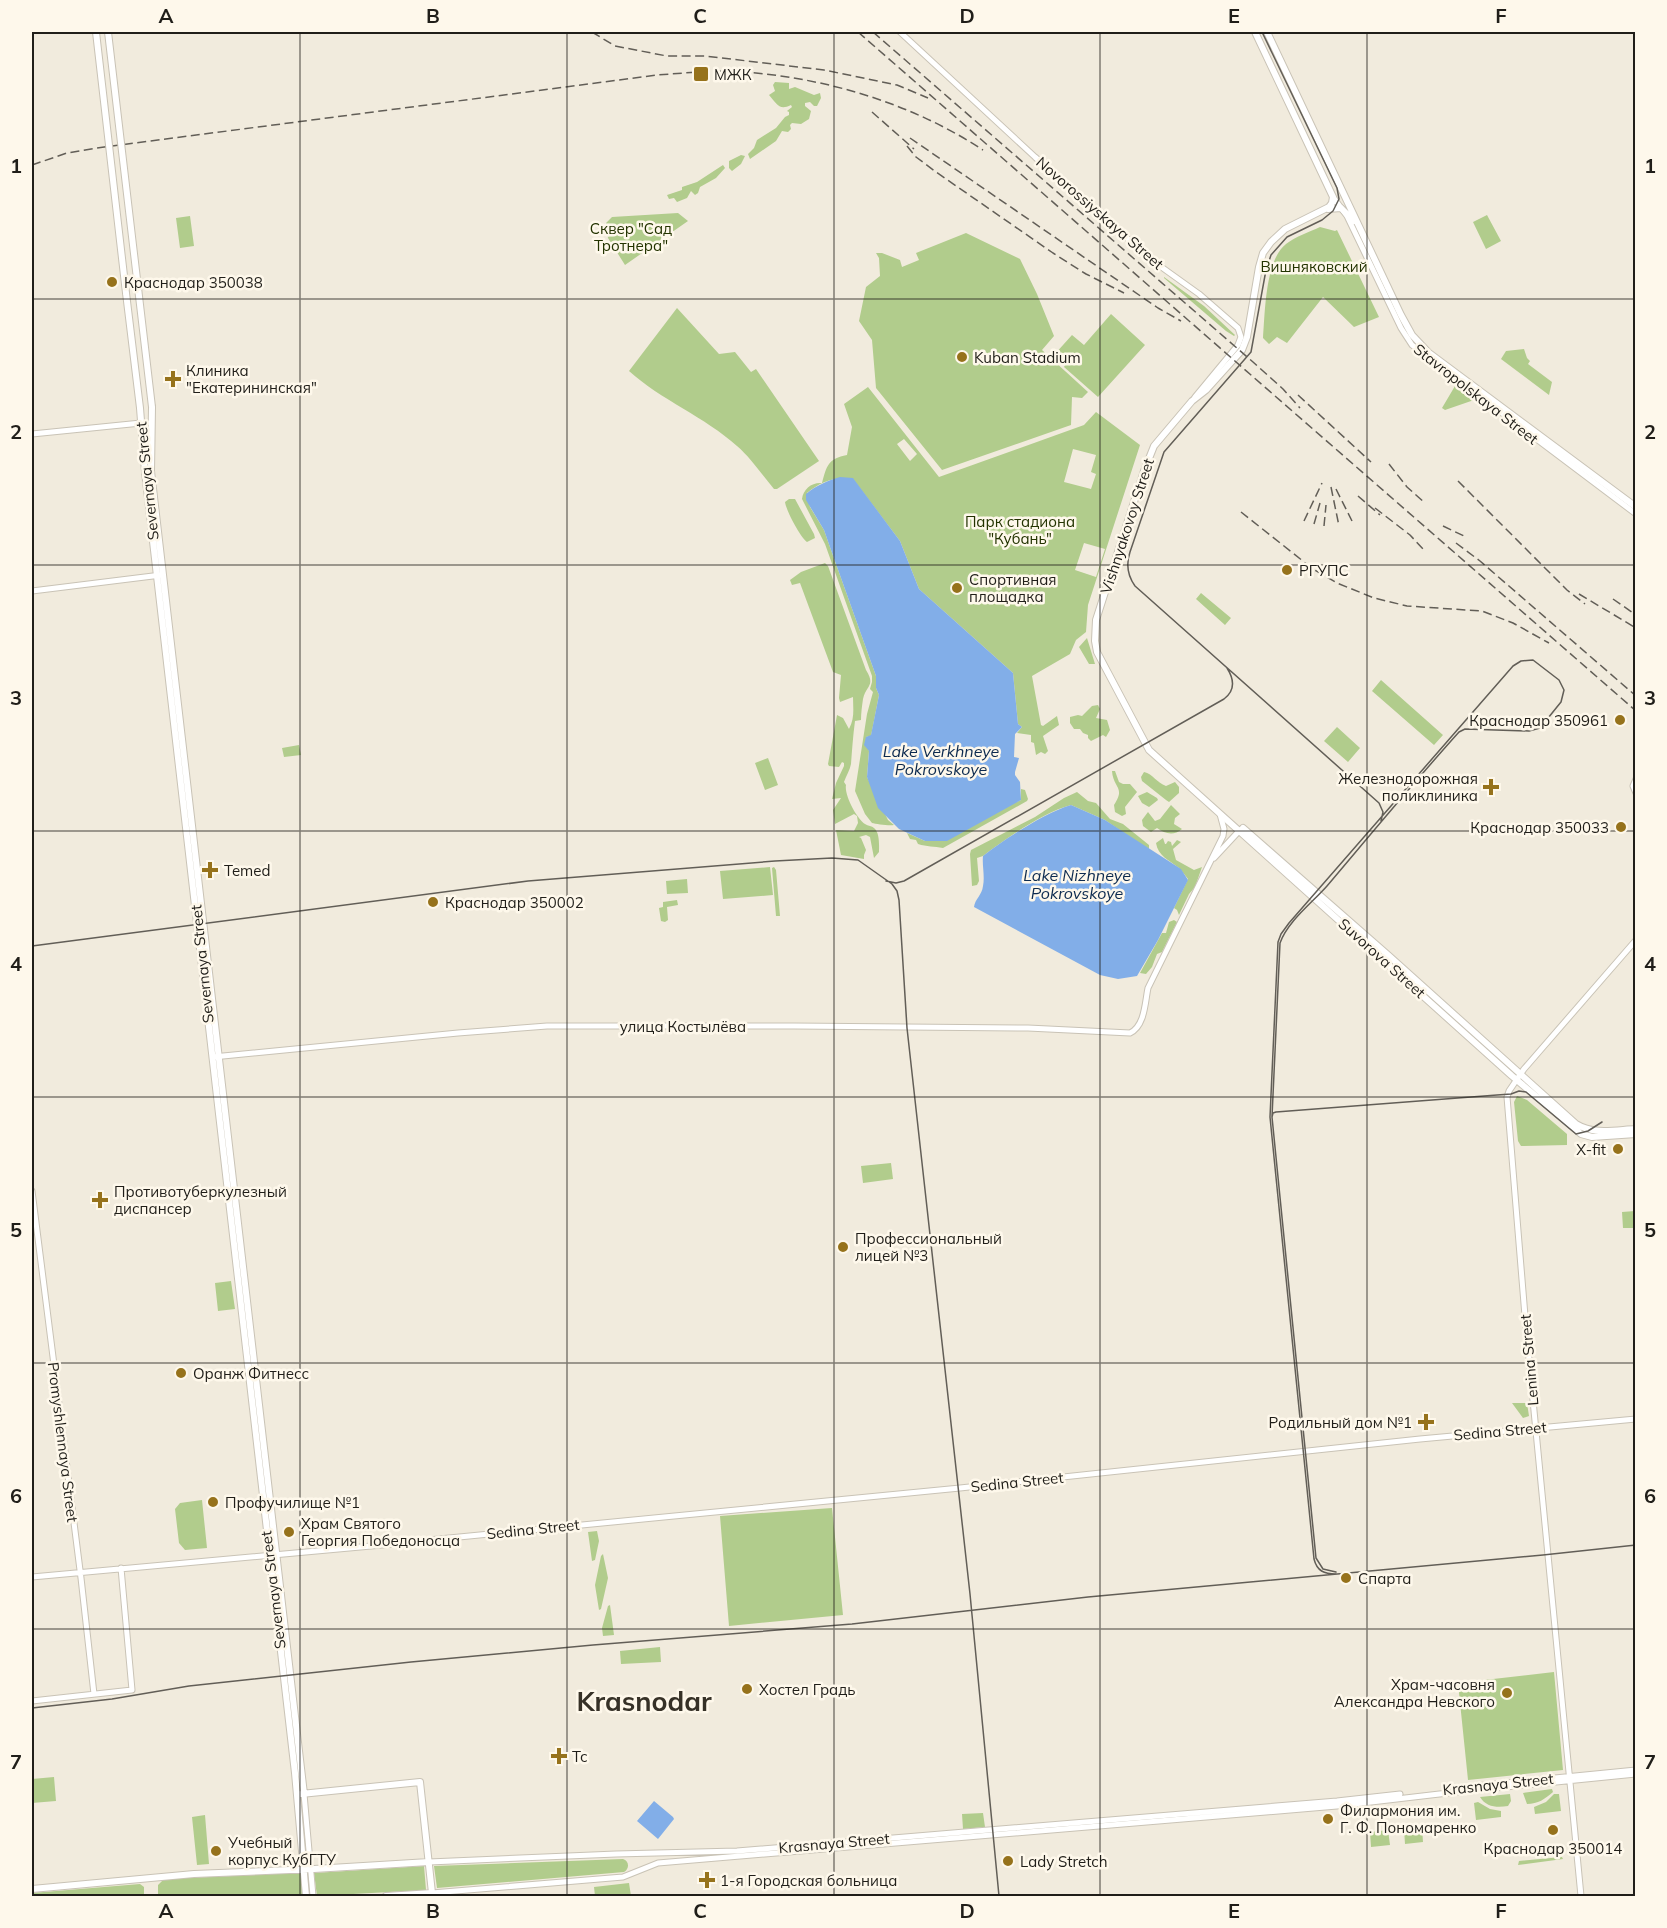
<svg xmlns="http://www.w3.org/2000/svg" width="1667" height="1928" font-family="Mulish,sans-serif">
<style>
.green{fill:#b1cc8c;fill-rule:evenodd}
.water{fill:#82aee8}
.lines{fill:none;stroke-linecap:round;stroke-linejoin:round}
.secondary-casing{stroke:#c9c3b6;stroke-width:7}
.primary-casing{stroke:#c9c3b6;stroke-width:8}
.secondary{stroke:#fff;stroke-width:5}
.primary{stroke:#fff;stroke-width:6}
.tram{stroke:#625e57;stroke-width:1.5}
.rail{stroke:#625e57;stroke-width:1.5;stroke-dasharray:9 4.5;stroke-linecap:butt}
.primary-bridge-casing{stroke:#c9c3b6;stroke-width:8;stroke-linecap:butt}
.primary-bridge{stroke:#fff;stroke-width:6}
.grid{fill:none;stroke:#201e19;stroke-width:1.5;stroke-opacity:0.55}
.poi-dot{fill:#96721b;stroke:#fef8eb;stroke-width:2}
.labels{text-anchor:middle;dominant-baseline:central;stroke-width:5;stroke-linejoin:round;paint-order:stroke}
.poi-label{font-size:15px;fill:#201e19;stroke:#fef8eb;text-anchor:start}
.street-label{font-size:15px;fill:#201e19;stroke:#fef8eb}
.park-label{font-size:15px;fill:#233300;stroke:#fef8eb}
.water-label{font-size:16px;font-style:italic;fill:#0c2a4f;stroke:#fef8eb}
.town-label{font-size:27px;font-weight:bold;fill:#363127;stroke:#fef8eb}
.neatline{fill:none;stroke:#201e19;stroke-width:2}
.grid-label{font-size:20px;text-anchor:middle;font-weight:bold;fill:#201e19}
</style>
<rect width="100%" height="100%" fill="#f1ebdd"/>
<path class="green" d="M 775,82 L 789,83 L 789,89 L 795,87 L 814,95 L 820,93 L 821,98 L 817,106 L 814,106 L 810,102 L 805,103 L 805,106 L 811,111 L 809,119 L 801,124 L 792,123 L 790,125 L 791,129 L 788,132 L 782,131 L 776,141 L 750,159 L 748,154 L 754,148 L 757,140 L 776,128 L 785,117 L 789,115 L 789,112 L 787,111 L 792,107 L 791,105 C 779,111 777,104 769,95 L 775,91 L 773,85 Z
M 741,155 L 745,156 L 741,164 L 732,171 L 729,168 L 729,161 Z
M 723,165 L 725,168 L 716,178 L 700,187 L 698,193 L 695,195 L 691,191 L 687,198 L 677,202 L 674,198 L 669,199 L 667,195 L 682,190 L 682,187 L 697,182 Z
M 678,213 L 688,221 L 625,265 L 608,238 L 606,223 L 612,217 Z
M 1487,215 L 1501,241 L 1486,249 L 1473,222 Z
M 190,216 L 194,246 L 180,248 L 176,218 Z
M 1320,227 L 1335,231 L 1337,230 L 1379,317 L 1354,327 L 1323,297 L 1287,343 L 1277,337 L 1269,344 L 1263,338 C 1265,314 1265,260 1286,244 C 1295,237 1309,232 1320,227 Z
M 966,233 L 1020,259 L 1037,294 L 1054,336 L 1042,350 L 1088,392 L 1082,398 L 1072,397 L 1071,425 L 942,470 L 876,388 L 872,340 L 859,321 L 866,287 L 880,276 L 879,258 L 876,253 L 882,253 L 900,260 L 902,267 L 919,260 L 916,253 Z
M 1164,277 L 1204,306 L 1235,335 L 1234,336 L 1226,331 L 1164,278 Z
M 677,308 L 719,354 L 735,352 L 751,372 L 756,369 L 819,461 L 777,489 L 774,489 C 762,475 751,458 737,446 C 705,417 661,400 629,371 Z
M 1111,314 L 1145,345 L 1098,397 L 1064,367 L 1065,365 L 1054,355 L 1072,335 L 1084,345 Z
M 1524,349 L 1527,358 L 1530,361 L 1528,364 L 1552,382 L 1549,395 L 1501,359 L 1506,351 Z
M 1455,386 L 1474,400 L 1445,410 L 1442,408 Z
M 868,387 L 939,477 L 1084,425 L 1096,412 L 1140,445 L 1088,605 L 1086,632 L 1076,640 L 1070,654 L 1032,676 L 1041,725 L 1043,726 L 1057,716 L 1059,725 L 1043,736 L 1048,751 L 1045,754 L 1041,752 L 1036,755 L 1034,743 L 1031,742 L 1031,735 L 1017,733 L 1022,727 L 1018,724 L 1013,673 L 919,589 L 900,541 L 853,479 C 835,476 820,482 807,493 L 810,507 L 824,530 L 831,550 L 876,676 L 876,688 L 879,695 L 871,736 L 866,737 L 869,751 L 867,777 L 888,820 L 894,825 C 889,826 876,824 872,823 L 865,814 L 855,791 L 867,714 L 873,692 L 870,689 L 872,682 L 872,676 L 825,544 L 802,499 C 803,489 812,482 822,483 C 827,465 828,459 847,455 L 852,427 L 844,404 ZM 904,439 L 917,454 L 910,461 L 897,444 ZM 1073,449 L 1096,455 L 1091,472 L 1096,474 L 1091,489 L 1064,482 ZM 1084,543 L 1105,549 L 1096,577 L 1075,570 Z
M 789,499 L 795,499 L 814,534 L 815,538 L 807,542 C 800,537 786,510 785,502 Z
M 825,563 L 828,566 L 866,670 C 876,686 866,685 863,699 C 862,706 861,713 861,720 L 855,721 C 853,736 852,750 851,764 C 850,770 846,776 844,782 L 846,785 C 844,795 857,819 865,824 C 868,826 872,826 874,828 C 880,833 879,845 879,852 L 874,858 L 870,837 L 866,835 L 859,837 L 861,838 L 866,850 L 864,855 L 864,859 L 841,855 L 836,830 L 854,831 L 858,823 L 857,816 L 854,814 L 835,824 L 833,810 L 841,798 L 832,799 L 836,783 L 844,766 L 844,763 L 842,762 L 839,767 L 829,766 L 828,764 L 837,715 L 843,718 L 849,729 C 855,718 853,708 853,697 L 840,702 L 839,698 L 841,675 L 833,672 L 800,583 L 792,585 L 790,580 L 801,572 Z
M 1201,593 L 1231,618 L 1225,625 L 1196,599 Z
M 1087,638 L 1095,664 L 1089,664 L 1079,647 Z
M 1381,680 L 1443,735 L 1434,745 L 1372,691 Z
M 1098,705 L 1100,709 L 1096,718 L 1107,720 L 1110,730 L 1106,737 L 1103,735 L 1091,741 L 1088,738 L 1088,735 L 1083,733 L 1080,729 L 1074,729 L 1070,723 L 1070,717 L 1078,715 L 1082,716 L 1092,706 Z
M 1337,727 L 1360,748 L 1348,762 L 1324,741 Z
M 299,745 L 301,755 L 284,757 L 282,748 Z
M 768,758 L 778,785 L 765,790 L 755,763 Z
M 1112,771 L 1115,771 L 1119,782 L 1123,784 L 1130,784 L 1137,792 L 1125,807 L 1126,814 L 1122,816 L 1115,812 L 1114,805 C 1126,787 1113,788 1112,771 Z
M 1144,772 C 1153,774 1157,783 1166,786 L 1175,782 L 1179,787 L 1179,793 L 1169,802 L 1166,800 L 1142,781 L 1141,777 Z
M 1021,789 L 1025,790 L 1028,799 L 1027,801 L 943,848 C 934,846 927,847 918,844 L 916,840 L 910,839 L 907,833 L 925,841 L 1021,800 Z
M 1077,792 L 1088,801 L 1096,803 L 1110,819 L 1123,824 L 1149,845 L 1149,850 L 1105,820 L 1071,805 C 1044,812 1005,839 983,856 L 977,858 L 979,881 L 977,885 L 972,886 L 970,854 L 971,850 L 1035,817 L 1064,798 Z
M 1147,792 L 1157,798 L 1158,800 L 1149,807 L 1142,803 L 1138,796 Z
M 1171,805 L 1180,814 L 1175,818 L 1174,824 L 1182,829 C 1174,836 1165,834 1157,828 L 1151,832 L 1143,826 L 1142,820 L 1148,812 L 1155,821 L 1160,819 Z
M 1163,838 L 1165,844 L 1166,844 L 1168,841 L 1171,842 L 1172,846 L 1177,840 L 1181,842 L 1173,849 L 1176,860 L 1194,870 L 1202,867 L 1195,887 L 1189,894 L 1179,915 L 1177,910 L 1174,908 L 1188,879 C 1185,875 1182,871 1179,868 C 1169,860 1158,856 1156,843 Z
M 770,867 L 773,895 L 723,899 L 720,871 Z
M 774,867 L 776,870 L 780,916 L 776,916 L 772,868 Z
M 687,879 L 688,893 L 667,894 L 666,881 Z
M 677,900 L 678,905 L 667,907 L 668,920 L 665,922 L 661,921 L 659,908 L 663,907 L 663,902 Z
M 1174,920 L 1177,922 L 1162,952 L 1157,954 L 1152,967 L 1146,974 L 1140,973 L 1162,933 L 1166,933 L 1169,922 Z
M 1517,1096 L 1527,1100 L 1567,1134 L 1567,1145 L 1521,1146 L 1518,1141 L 1514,1102 Z
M 891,1163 L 893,1179 L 863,1183 L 861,1166 Z
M 1635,1211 L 1635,1228 L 1623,1228 L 1622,1212 Z
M 231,1281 L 235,1309 L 218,1311 L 215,1283 Z
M 1512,1403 L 1527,1403 L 1529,1416 L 1523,1418 Z
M 202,1500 L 207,1548 L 185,1550 L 179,1543 L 175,1509 L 180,1503 Z
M 832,1508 L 843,1615 L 729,1626 L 720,1516 Z
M 597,1531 L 599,1541 L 595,1560 L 592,1561 L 588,1532 Z
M 603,1554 L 608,1578 L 601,1609 L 599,1610 L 595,1585 L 601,1556 Z
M 610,1605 L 614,1635 L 603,1636 L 602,1628 L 608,1606 Z
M 660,1647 L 661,1662 L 621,1664 L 620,1651 Z
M 1554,1672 L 1563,1770 L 1468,1780 L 1458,1683 Z
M 54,1777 L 56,1801 L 32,1803 L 32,1779 Z
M 1552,1789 L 1553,1792 C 1545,1799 1538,1804 1527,1804 L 1523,1793 Z
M 1510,1794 L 1511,1801 L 1508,1806 C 1497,1808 1486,1807 1480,1797 Z
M 1554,1794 L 1559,1794 L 1561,1811 L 1535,1814 L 1534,1807 L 1546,1802 Z
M 1478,1802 L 1490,1809 L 1501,1811 L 1501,1817 L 1476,1820 L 1474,1803 Z
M 983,1813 L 985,1827 L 963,1829 L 962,1814 Z
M 205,1815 L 209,1864 L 197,1865 L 192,1817 Z
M 1422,1827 L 1423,1842 L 1405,1844 L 1404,1829 Z
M 1388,1830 L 1390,1845 L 1371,1847 L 1370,1832 Z
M 1562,1857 L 1563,1859 L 1518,1865 L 1519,1861 Z
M 623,1859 C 629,1861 630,1868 624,1872 L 437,1888 L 434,1866 Z
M 424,1866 L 426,1890 L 317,1896 L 314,1873 Z
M 301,1873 L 303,1896 L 158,1896 L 158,1885 L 164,1879 Z
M 629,1883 L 631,1896 L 595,1896 L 594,1887 Z
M 140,1884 L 144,1887 L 144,1896 L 32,1896 L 32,1893 Z"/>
<path class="water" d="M 840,477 L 853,478 L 900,541 L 919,589 L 1013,673 L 1018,724 L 1022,727 L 1015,734 L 1014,757 L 1019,758 L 1015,772 L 1015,775 L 1020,782 L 1021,800 L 947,841 L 925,841 L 899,829 L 878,808 L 867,777 L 869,751 L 864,745 L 866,737 L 871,735 L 879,695 L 876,688 L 876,676 L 831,550 L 824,530 L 806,500 L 806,494 C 817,485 827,481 840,477 Z
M 1071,805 L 1105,820 L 1181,869 L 1188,880 L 1158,940 L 1137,976 L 1118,979 L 1100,975 L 974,907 C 975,899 982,895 983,886 C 985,876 982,866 983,856 C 1005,839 1044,813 1071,805 Z
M 654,1801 L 673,1817 L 674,1819 L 658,1839 L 637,1821 Z"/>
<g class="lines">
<g class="secondary-casing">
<path id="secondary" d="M 900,32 L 1035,157 L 1153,261 L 1199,294 L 1238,328 L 1241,337 L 1238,345 L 1195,397
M 1333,197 L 1347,216 L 1401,328 L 1412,345 L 1636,514
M 32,434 L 141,423
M 32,591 L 161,575
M 1636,779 L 1633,786 L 1636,793
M 1214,858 L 1240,830
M 213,1057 L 458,1033 L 547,1026 L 794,1026 L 1028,1028 L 1130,1033 C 1145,1026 1145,1002 1148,988 L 1223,836 L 1224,829 L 1220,814
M 32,1191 L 81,1578 L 94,1694
M 398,1543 L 960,1488 L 1420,1439 L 1636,1419
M 32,1577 L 393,1544
M 32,1701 L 132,1690 L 121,1568
M 1475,1786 L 1636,1770
M 304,1794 L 313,1896
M 429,1862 L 616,1854 L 737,1851 L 1337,1801 L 1400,1794
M 432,1893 L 623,1877 L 658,1863 L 1337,1806 L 1465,1791 L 1636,1774
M 1581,1896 L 1526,1328 L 1507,1097 L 1509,1091 L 1524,1069 L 1636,940"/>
</g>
<g class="primary-casing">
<path id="primary" d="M 1255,32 L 1333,197 L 1332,203 L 1329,207 L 1285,229 L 1271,242 L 1263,253 L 1259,267 L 1247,337 L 1242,350 L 1206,390 L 1192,401 L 1154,446 L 1144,471 L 1096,620 L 1095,641 L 1097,652 L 1149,750 L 1512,1076 L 1581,1134 L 1592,1137 L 1636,1134
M 1267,32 L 1401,315 L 1412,335 L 1429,353 L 1636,507
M 1328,209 L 1341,208 L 1354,221
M 126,293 L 140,408 L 145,472 L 295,1773 L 306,1896
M 152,407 L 151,471 L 304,1794
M 1243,828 L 1388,955 L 1576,1124 C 1594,1135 1615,1130 1636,1129
M 301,1794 L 420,1782 L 432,1893 L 386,1896
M 32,1889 L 194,1874 L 314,1869 L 429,1862"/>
</g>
<use href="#secondary" class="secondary"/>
<use href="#primary" class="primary"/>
<path class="tram" d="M 1262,32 L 1337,188 L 1339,199 L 1333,211 L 1322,220 L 1287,237 L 1271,255 L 1266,270 L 1251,352 L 1164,452 L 1130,552 C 1126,564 1127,575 1135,586 L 1379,803 L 1383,812 L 1381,821
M 886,881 L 896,883 L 904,881 L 1224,699 C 1236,690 1234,679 1227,668
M 32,946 L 528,881 L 775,861 L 832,858 L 858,860 L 892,884 L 897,891 L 899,900 L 907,1028 L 970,1594 L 999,1896
M 1272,1117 L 1273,1113 L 1276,1112 L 1497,1095 L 1511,1094 L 1519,1091 L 1526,1092 L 1576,1134 L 1588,1131 L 1602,1122
M 1336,1572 L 1323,1569 L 1316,1558 L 1272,1117 L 1280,943 C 1288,921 1312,903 1327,886 C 1371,834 1414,782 1459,732 L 1465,729 L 1529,731 L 1540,728 L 1561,702 L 1564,690 L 1559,680 L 1533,660 L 1521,661 L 1513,666 L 1289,923 L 1281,934 L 1278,942 L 1270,1117 L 1314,1559 C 1317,1571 1324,1574 1336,1574
M 32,1708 L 112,1699 L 189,1686 L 411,1662 L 593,1645 L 852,1624 L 1088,1597 L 1543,1555 L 1636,1545"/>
<path class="rail" d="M 592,32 L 615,46 L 667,56 L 705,56 L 824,70 L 897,85 L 928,98
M 858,32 L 1636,711
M 873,32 L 1253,362 L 1283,389 L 1300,408
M 872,112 L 914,149
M 910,138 L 1158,308 L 1181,321
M 907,146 L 916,157 L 936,172 L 1053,253 L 1086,274 L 1124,293
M 32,165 L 67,153 L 97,148 L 657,75 C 686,73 715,70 744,72 C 827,78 913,104 983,150
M 1298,395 L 1371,462
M 1389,464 L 1407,487 L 1425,503
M 1458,481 L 1567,590 L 1585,604
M 1331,487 L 1339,526
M 1336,489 L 1352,521
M 1358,496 L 1380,515
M 1375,508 L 1410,535 L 1424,550
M 1241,512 L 1313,569 L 1337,583 L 1374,598 L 1407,606 L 1482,611 L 1513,623 L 1549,643
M 1304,521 L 1322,483
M 1314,524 L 1320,503
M 1324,526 L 1326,505
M 1443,526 L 1464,536
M 1456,543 L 1480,561 L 1636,696
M 1579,594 L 1636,628
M 1613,599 L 1636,615"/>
<g class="primary-bridge-casing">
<path id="primary-bridge" d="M 96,32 L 126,293
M 108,32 L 152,407"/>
</g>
<use href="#primary-bridge" class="primary-bridge"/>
</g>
<path class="grid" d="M 300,32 L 300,1896M 567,32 L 567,1896M 834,32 L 834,1896M 1100,32 L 1100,1896M 1367,32 L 1367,1896M 32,299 L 1636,299M 32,565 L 1636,565M 32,831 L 1636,831M 32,1097 L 1636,1097M 32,1363 L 1636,1363M 32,1629 L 1636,1629"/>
<g class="poi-dot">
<rect x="693" y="66" width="16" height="16" rx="3"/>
<circle cx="112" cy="282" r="6"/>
<circle cx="962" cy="357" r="6"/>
<path d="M170 370h6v6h6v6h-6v6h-6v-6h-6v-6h6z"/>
<circle cx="1287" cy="570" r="6"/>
<circle cx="957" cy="588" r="6"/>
<circle cx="1620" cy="720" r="6"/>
<path d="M1488 778h6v6h6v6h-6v6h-6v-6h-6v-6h6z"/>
<circle cx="1621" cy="827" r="6"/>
<path d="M207 861h6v6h6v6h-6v6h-6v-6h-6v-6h6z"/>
<circle cx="433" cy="902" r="6"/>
<circle cx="1618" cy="1149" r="6"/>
<path d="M97 1191h6v6h6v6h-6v6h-6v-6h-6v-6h6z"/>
<circle cx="843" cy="1247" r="6"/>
<circle cx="181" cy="1373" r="6"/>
<path d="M1423 1413h6v6h6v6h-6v6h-6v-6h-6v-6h6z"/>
<circle cx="213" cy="1502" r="6"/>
<circle cx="289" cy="1532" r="6"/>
<circle cx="1346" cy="1578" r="6"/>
<circle cx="747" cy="1689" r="6"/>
<circle cx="1507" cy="1693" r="6"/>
<path d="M556 1747h6v6h6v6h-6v6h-6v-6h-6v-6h6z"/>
<circle cx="1328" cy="1819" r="6"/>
<circle cx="1553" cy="1830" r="6"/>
<circle cx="216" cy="1851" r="6"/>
<circle cx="1008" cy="1861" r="6"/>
<path d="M704 1871h6v6h6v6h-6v6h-6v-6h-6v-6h6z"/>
</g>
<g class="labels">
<g class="poi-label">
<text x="714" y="74">МЖК</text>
<text x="124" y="282">Краснодар 350038</text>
<text x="974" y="357">Kuban Stadium</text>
<text x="186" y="370">Клиника<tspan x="186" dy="17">"Екатерининская"</tspan></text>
<text x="1299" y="570">РГУПС</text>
<text x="969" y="579">Спортивная<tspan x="969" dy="17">площадка</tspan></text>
<text x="1608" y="720" text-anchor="end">Краснодар 350961</text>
<text x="1478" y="778" text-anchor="end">Железнодорожная<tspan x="1478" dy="17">поликлиника</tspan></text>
<text x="1609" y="827" text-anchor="end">Краснодар 350033</text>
<text x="224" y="870">Temed</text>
<text x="445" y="902">Краснодар 350002</text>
<text x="1606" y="1149" text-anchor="end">X-fit</text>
<text x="114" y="1191">Противотуберкулезный<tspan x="114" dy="17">диспансер</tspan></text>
<text x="855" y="1238">Профессиональный<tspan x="855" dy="17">лицей №3</tspan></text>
<text x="193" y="1373">Оранж Фитнесс</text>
<text x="1412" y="1422" text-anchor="end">Родильный дом №1</text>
<text x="225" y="1502">Профучилище №1</text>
<text x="301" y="1523">Храм Святого<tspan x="301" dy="17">Георгия Победоносца</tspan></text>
<text x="1358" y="1578">Спарта</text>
<text x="1495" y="1684" text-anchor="end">Храм-часовня<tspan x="1495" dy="17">Александра Невского</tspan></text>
<text x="759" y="1689">Хостел Градь</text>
<text x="572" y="1756">Тс</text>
<text x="1340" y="1810">Филармония им.<tspan x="1340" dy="17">Г. Ф. Пономаренко</tspan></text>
<text x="228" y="1842">Учебный<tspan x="228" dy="17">корпус КубГТУ</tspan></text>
<text x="1553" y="1848" text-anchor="middle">Краснодар 350014</text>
<text x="1020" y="1861">Lady Stretch</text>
<text x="720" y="1880">1-я Городская больница</text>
</g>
<g class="street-label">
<text transform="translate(1100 213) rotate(41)">Novorossiyskaya Street</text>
<text transform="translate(1476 394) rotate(38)">Stavropolskaya Street</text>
<text transform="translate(147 481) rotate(-96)">Severnaya Street</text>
<text transform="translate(1127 526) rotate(-72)">Vishnyakovoy Street</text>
<text transform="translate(1382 958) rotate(42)">Suvorova Street</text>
<text transform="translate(202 964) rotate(-96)">Severnaya Street</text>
<text x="683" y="1026">улица Костылёва</text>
<text transform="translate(1529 1360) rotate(-95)">Lenina Street</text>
<text transform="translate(1500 1431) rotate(-5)">Sedina Street</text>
<text transform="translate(63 1442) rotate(83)">Promyshlennaya Street</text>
<text transform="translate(1017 1482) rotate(-6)">Sedina Street</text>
<text transform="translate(533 1529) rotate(-6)">Sedina Street</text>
<text transform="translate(273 1590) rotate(-97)">Severnaya Street</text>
<text transform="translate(1498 1784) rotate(-6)">Krasnaya Street</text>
<text transform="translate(834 1843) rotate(-5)">Krasnaya Street</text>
</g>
<g class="park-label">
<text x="631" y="228">Сквер "Сад<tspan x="631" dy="17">Тротнера"</tspan></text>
<text x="1314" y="266">Вишняковский</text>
<text x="1020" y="521">Парк стадиона<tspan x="1020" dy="17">"Кубань"</tspan></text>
</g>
<g class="water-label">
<text x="941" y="751">Lake Verkhneye<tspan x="941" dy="18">Pokrovskoye</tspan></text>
<text x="1077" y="875">Lake Nizhneye<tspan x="1077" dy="18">Pokrovskoye</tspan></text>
</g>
<g class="town-label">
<text x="644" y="1701">Krasnodar</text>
</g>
</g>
<rect width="1667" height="1928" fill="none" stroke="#fef8eb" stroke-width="66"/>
<rect x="33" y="33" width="1601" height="1862" class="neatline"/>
<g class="grid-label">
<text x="166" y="23">A</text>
<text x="433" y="23">B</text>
<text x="700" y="23">C</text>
<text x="967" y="23">D</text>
<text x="1234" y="23">E</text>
<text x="1501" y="23">F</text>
<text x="16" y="173">1</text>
<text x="1650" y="173">1</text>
<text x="16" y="439">2</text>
<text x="1650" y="439">2</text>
<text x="16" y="705">3</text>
<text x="1650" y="705">3</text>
<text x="16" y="971">4</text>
<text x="1650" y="971">4</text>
<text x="16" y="1237">5</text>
<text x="1650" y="1237">5</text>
<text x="16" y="1503">6</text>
<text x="1650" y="1503">6</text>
<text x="16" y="1769">7</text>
<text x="1650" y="1769">7</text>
<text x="166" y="1918">A</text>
<text x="433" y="1918">B</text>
<text x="700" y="1918">C</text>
<text x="967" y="1918">D</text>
<text x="1234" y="1918">E</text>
<text x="1501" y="1918">F</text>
</g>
</svg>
